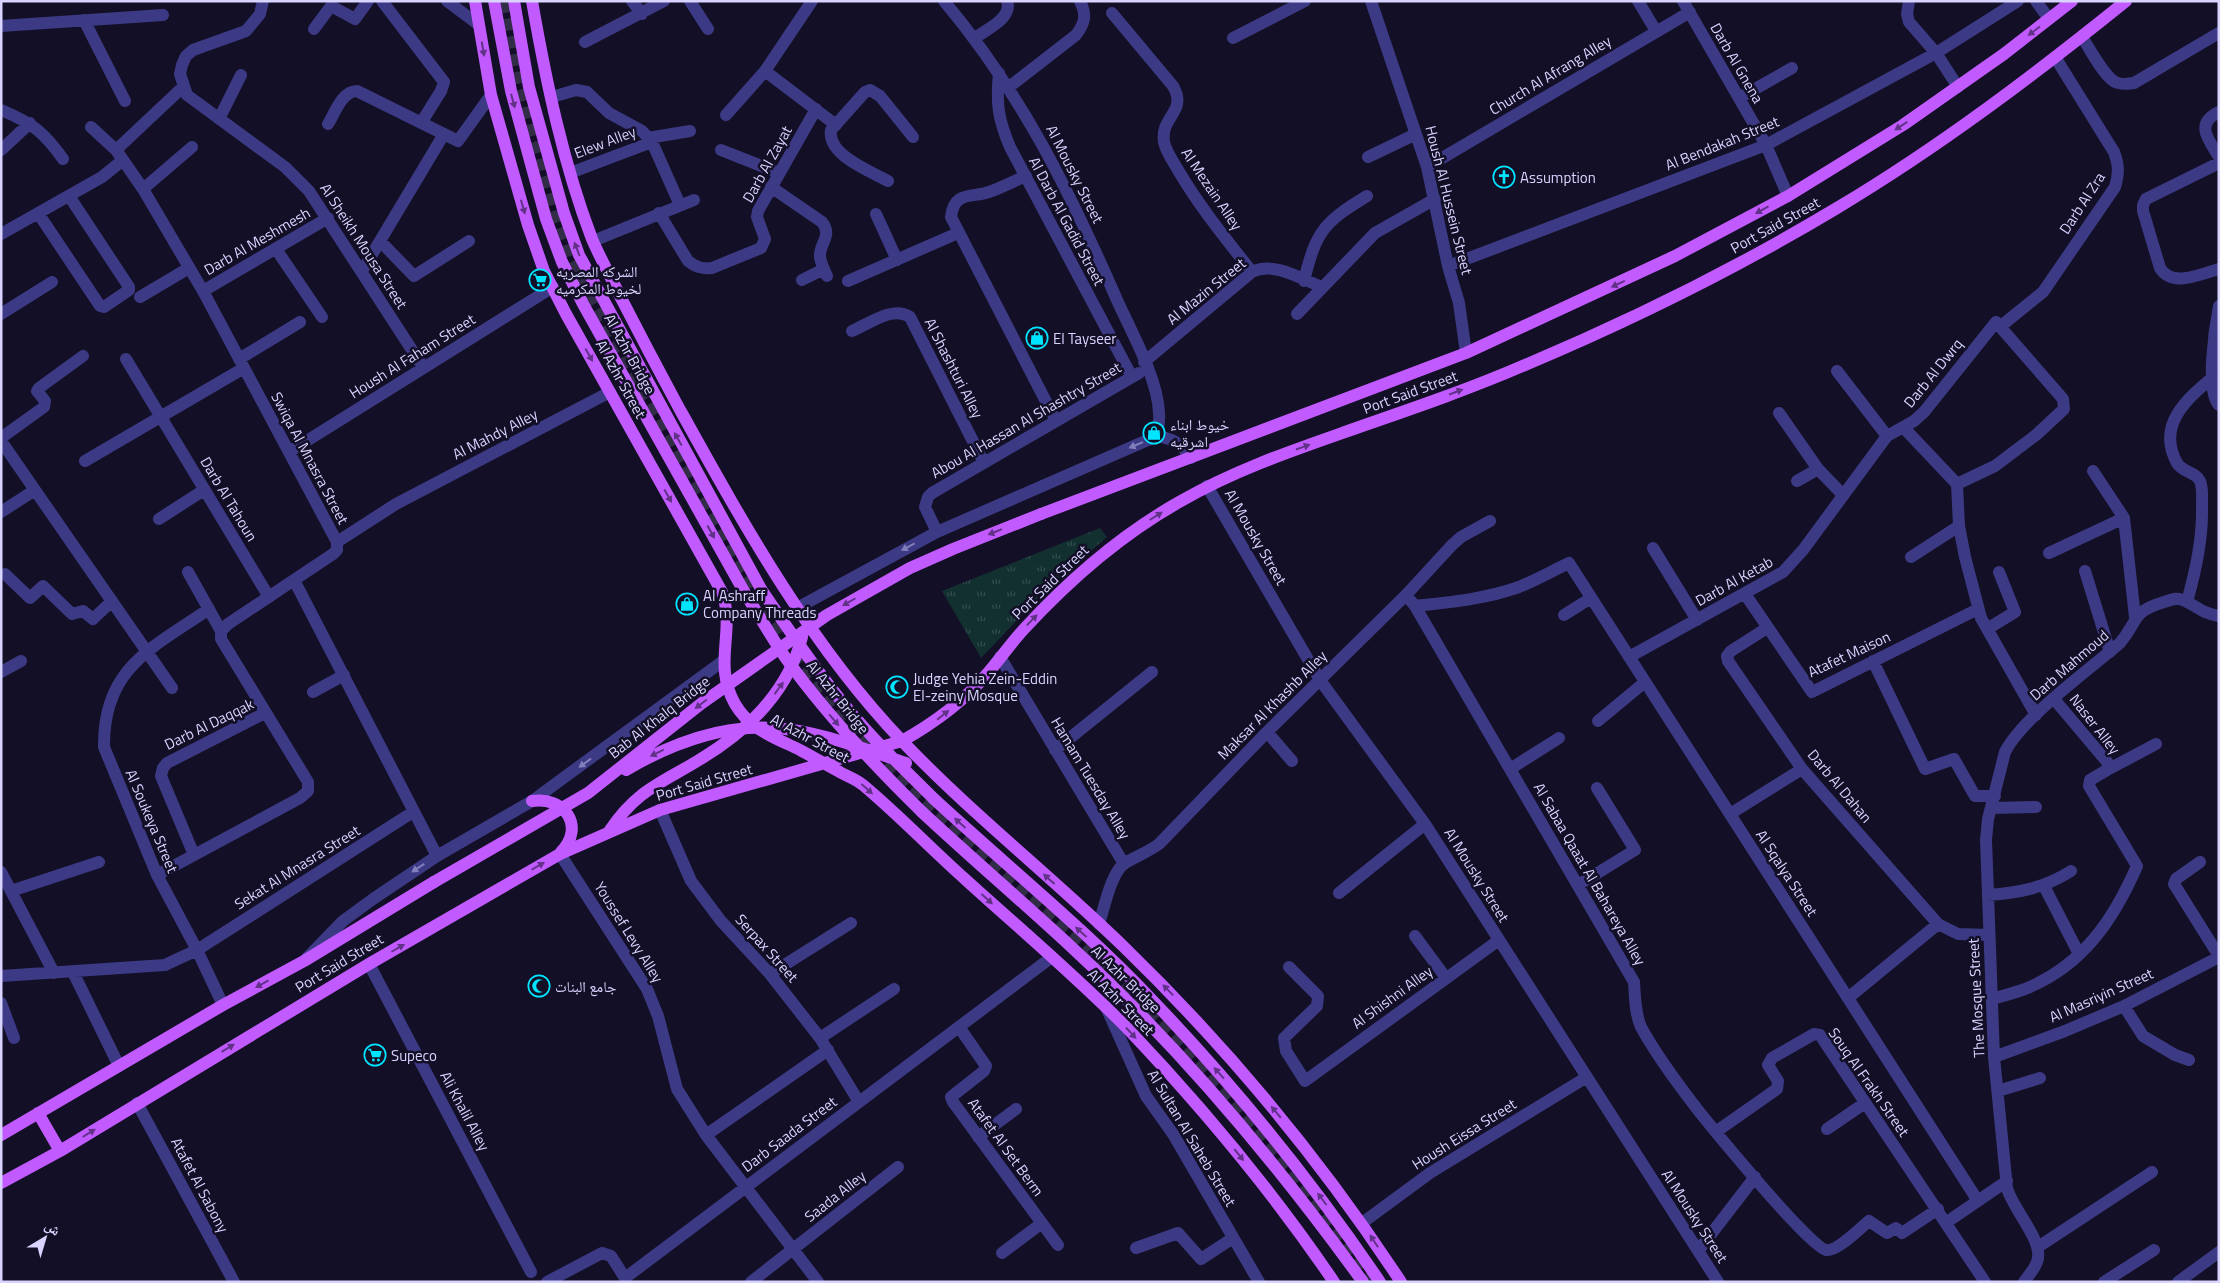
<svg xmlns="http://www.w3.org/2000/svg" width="2220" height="1283" font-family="'Titillium Web','Noto Naskh Arabic',sans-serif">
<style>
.grass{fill:url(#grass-tufts)}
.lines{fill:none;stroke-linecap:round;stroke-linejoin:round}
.major-tunnel{stroke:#312d47;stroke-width:12;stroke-dasharray:12 6;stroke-linecap:butt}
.minor{stroke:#3d3a85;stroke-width:12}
.major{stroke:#c25bff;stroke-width:12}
.major-bridge{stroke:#c25bff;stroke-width:12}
.oneway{fill:#623188}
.oneway2{fill:#837fbc}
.labels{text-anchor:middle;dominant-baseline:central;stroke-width:5;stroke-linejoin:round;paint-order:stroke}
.street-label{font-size:15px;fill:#d9d4ff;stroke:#130f26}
.poi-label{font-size:15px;fill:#d9d4ff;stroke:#130f26;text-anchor:start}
</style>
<defs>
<pattern id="grass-tufts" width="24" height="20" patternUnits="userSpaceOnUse" patternTransform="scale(1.25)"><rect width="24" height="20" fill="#12302f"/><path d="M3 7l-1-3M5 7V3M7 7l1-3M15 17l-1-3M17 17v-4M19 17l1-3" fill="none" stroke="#344d4e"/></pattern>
</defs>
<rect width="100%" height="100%" fill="#130f26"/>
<path class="grass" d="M 1100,528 L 1107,537 L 1047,589 L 981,658 L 942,591 Z"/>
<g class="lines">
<path class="major-tunnel" d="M 504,1 L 520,89 L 555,216 L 570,259 L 591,299 C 628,366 665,433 701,499 C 742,572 782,644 835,707 C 916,804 1016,879 1105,967 C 1204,1063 1290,1170 1371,1282"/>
<path class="minor" d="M 263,1 L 260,14 L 246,31 L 193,50 L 186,56 L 182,65 L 180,74 L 187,95 L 285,167 L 309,191 L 423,367
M 382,1 L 444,82 L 441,91 L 421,123
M 447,1 L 479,25
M 632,1 L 642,14
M 690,1 L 708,29
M 944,1 C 1022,94 1069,190 1117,300 C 1131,331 1158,379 1159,413 C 1160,421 1158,429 1157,436
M 1371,1 L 1427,167 L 1448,266 L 1459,303 L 1466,353
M 1638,1 L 1656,31
M 1683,1 L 1766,145 L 1788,196
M 1909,1 L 1907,14 L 1909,22 L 1936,53 L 1958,87
M 2036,1 L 2049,19
M 1112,13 L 1173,86 C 1188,112 1160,116 1164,142 C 1166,152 1173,161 1178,170 C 1199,206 1226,239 1252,272
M 84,20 L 125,101
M 1,26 L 163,15
M 314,29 L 331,6 L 355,19 L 368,1
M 2082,37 C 2090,49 2103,75 2115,82 C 2121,85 2128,84 2134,83 L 2219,33
M 975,38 C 987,29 1013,18 1007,1
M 1233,38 L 1305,1
M 585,42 L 664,1
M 765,71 L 836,125
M 999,73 C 996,103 998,119 1010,147 L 1132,377
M 1009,87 L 1076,35 C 1085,23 1087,15 1080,1
M 552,97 L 576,90 L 587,92 L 609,113 L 642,131 L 652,142 L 680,205
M 1739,98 L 1792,68
M 1,110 C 32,123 44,132 63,159
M 2219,112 C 2194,124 2209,140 2219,157
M 726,115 L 765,71 L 812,1
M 219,119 L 241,75
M 328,124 C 335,113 342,91 357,91 L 458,141 L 491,95
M 91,127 L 116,150 L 123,160 L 143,189 L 203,291 L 337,542 L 337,550 L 333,554 L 294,580 L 437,856
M 648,138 L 690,131
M 1,150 L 30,123
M 116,150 L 184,86
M 721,150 L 779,173
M 1368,157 L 1416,134
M 2219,163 L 2146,199 L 2143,205 L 2143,211 L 2160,268 C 2172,288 2201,274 2219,269
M 1427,167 L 1690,12
M 570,173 L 652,142
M 1026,176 C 1014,181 1001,188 989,192 C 971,198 954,191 951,217 L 1056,421
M 888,181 C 870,171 827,155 831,130 L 865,92 L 870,90 L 880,96 L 913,137
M 771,187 L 822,222 C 833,236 819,243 820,257 C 821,263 824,270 827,276
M 143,189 L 192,147
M 38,213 L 100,306 L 104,307 L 129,290 L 129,287 L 69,196
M 659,213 L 688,261 C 696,267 702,269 712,268 L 761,248 L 765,239 L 757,217 L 758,211 L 816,109
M 876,214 L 897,260
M 1,234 L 102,177 L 123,160
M 380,241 L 414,276 L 469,241
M 593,241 L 694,200
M 276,249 L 322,317
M 1448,266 L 1766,145 L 1936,53 L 2018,1
M 362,271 L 444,134
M 802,280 L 824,269
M 848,281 L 958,233
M 1304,281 C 1316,231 1324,222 1367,196
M 203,291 L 328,218
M 140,297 L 189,268
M 2219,306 C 2215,326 2205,391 2219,405
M 1,314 L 52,282
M 1297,314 L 1375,233 L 1435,199
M 2001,326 L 2043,292 L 2115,187 C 2119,174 2119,165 2114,152 L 2055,57
M 852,331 C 869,324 893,305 910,317 L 984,463
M 126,359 L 269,597
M 239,359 L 300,322
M 1144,362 L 1252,272 C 1274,261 1301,279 1322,287
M 1837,371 L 1887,436
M 1779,413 L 1818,469 L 1843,495
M 1903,427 L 1957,484 L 1959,526 L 1965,557 L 1981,618 L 2036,715
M 1,438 L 44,407 L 45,401 L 37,391 L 39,388 L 83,356
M 1,441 L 172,688
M 289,452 L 553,287
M 85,461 L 244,368
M 2093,471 L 2124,518 L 2135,617
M 1797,481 L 1818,469
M 1207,486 L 1320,680 L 1425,824 L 1718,1282
M 1,512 L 35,490
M 159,519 L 204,490
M 937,532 L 925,507 L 928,497 L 932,493 L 1139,373
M 337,542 L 396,504 L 610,392
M 1653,548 L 1697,620
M 2049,553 L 2124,518
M 1911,557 L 1959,526
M 2085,571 L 2110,652
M 188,572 L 221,631
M 5,574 L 30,598 L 43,586 L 72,614 L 83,611 L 93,619 L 112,601
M 1745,594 L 1812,692 L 1978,609
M 1406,595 L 1415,606 L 1634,982 C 1635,996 1635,1014 1641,1027 C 1653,1049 1670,1073 1685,1093 C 1701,1115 1809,1247 1826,1250 C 1837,1252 1860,1228 1869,1221 L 1887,1233 L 1896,1228 L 1902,1233 L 1938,1209
M 2187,602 C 2196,569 2203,538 2202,504 C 2202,497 2203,488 2200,481 C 2196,472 2182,472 2177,463 C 2156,425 2187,399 2213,377
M 1415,606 C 1451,602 1485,599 1519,587 C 1536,580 1552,571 1569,563 L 1978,1201
M 797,608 L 937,532 L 1157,436 C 1175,439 1181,444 1191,458
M 209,609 C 152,648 103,668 104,747 L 157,875 L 197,950 L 223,1005
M 1564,615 L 1591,598
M 1767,628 L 1731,651 L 1727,656 L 1728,661 L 1802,769 L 1938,924 L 1958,934 L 1989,935
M 1987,629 L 2015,612 L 1999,572
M 1000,657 L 1124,864
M 1629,657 L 1783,572 L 1803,550 L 1887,436 L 1914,421 L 1924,412 L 1996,322 L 2063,399 L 2064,409 L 2036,435 L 1995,466 L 1957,484
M 1873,661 L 1925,769 L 1954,759 L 1975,796 L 1995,796
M 1,672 L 21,661
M 313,692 L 344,675
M 1598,721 L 1645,682
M 1267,732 L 1292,761
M 1055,750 L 1152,672
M 1510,769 L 1559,738
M 2107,770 L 2156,744
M 1991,808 L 2036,807
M 660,810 L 691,881 L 721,921 L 770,974 L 820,1038 L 859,1102
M 1730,814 L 1802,769
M 560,854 L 647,989 L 658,1016 L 677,1089 L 706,1135 L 818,1282
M 194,855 L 161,776 L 163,768 L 167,763 L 265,713
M 2200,862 L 2176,879 L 2174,884 L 2219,956
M 1,872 L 54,973
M 157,875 L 300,798 L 308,791 L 308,782 L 221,639 L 221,631 L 228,624 L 294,580
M 1578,885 L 1635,850 L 1597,788
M 2044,886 L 2079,954
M 11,891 L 99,862
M 1339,893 L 1425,824
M 1988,895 C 2019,893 2044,888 2071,871
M 1099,924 C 1104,909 1111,872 1125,863 C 1137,856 1148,852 1159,844 L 1267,732 L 1406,595 L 1452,545 L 1461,537 L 1490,521
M 1415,936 L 1446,978
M 307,958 L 343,921 L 373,899 L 437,856 L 532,801 L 723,661
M 369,964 L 531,1272
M 1289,967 L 1318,996 L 1317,1006 L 1284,1038 L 1286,1051 L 1305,1081 L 1499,940
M 73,972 L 119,1066
M 770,974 L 851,923
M 1,976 L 165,965 L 197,950 L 413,812
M 1848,998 L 1938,924
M 1992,999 C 2003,996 2014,993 2025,989 C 2082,966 2113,921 2137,866 L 2089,786 L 2090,780 L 2107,770 L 2108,763 L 2054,699
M 1,1003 L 14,1038
M 2124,1006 L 2143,1036 L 2175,1055 L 2189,1060
M 1106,1007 L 1146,1096 L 1173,1134 L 1259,1282
M 959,1027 L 986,1066 L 984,1071 L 951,1097 L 953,1102 L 1058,1245
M 820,1038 L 894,989
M 1994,1057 L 2065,1031 L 2124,1006 L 2219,957
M 1998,1091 L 2040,1078
M 137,1103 L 234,1282
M 1827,1129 L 1865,1103
M 1717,1131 L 1777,1089 L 1778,1081 L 1768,1065 L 1772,1058 L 1814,1034 L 1820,1035 L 1985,1282
M 706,1135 L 828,1050
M 978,1137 L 1016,1109
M 1947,1222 L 2007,1181
M 1362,1223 L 1430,1173 L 1587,1077
M 2038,1247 L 2152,1172
M 1136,1248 L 1178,1233 L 1201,1259 L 1233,1238
M 1698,1251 L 1755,1177
M 1002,1253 L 1042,1223
M 547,1282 L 602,1253 L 611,1256 L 625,1278 L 1052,957
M 751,1282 L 898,1167
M 2024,1282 C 2028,1276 2034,1270 2037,1262 C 2045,1242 2013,1210 2007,1188 L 1994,1057 L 1986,840 L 1988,819 L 2005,752 C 2022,718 2090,669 2120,643 C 2139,620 2131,612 2164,602 C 2171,600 2176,597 2183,600 C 2199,607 2199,612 2219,616
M 2104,1282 L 2154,1250
M 2178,1282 L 2219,1252"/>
<path class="major" d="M 475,1 L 491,95 L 528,225 L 544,271 L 566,314 L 722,592 C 736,632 712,663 735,704 C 750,730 776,738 800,750 C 813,757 825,764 838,771 C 846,776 856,779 863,785 C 899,815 931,849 966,880 C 1020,929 1077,977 1128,1029 C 1203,1108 1273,1192 1334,1282
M 494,1 L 511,91 L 546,219 L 562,262 L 583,304 L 746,595
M 514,1 L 529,87 L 564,213 L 579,255 L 761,589
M 532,1 C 546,81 563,163 592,239 C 600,258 611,277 620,296 C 639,333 659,371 679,408 C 744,525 810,645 903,742 C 973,815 1052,877 1124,947 C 1228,1048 1321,1160 1401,1282
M 1041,514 L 1466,353 L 1675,256 L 1788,196 L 1903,125 L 2004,54 L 2072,1
M 934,799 C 1008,867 1086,930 1154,1002 C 1237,1089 1313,1183 1380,1282
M 532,801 C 564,796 586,826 561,852
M 922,812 C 995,880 1072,943 1141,1015 C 1222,1098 1295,1188 1363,1282
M 610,830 C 637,790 660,784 699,760 C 746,732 788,692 802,637
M 38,1113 L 60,1151
M 1,1135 L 223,1005 L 304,961 L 434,882
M 1,1183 L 60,1151 L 369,964 L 560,854 L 660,810 L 902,741 C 934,723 963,702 987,674 C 1000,659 1011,643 1024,629 C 1070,579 1122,534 1181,501 C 1238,468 1300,448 1362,426 C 1417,407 1472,388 1525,365 C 1632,320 1737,268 1837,208 C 1939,147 2033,76 2126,1"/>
<path class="major-bridge" d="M 761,589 C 786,626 811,663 839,698 C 868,735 902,767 934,799
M 746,595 C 759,615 771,637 785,657 C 825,713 873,764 922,812
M 626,770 C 677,740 734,720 793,730 C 831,736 870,751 906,763
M 434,882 L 588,793 L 702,703 L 827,615 L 910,568 L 953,549 L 1041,514"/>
</g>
<defs><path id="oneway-solid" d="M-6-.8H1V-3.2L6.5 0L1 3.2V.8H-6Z" transform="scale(1.25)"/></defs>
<g class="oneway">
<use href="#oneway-solid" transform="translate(2034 31) rotate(143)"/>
<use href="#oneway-solid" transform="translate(483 49) rotate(80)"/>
<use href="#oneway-solid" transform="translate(513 101) rotate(75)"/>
<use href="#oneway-solid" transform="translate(1901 126) rotate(147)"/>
<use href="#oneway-solid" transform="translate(523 207) rotate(74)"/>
<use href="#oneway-solid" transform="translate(1762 210) rotate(151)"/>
<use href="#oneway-solid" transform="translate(577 249) rotate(-111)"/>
<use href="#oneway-solid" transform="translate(1618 284) rotate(155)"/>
<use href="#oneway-solid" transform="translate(589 355) rotate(61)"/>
<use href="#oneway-solid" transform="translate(1456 392) rotate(-21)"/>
<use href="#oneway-solid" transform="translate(678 439) rotate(-119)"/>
<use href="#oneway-solid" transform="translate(1303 447) rotate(-19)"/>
<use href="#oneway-solid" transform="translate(668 496) rotate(61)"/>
<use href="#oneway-solid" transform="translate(1156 516) rotate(-32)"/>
<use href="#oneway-solid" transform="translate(711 532) rotate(61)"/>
<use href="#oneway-solid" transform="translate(995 532) rotate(158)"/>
<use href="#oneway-solid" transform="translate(849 602) rotate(150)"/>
<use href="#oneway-solid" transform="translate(1032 620) rotate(-46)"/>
<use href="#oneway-solid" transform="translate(779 688) rotate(-54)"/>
<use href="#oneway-solid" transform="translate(701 704) rotate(143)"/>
<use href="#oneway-solid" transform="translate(943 715) rotate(-38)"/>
<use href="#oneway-solid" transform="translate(834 720) rotate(49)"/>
<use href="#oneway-solid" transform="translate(657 753) rotate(154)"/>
<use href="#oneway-solid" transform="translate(867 789) rotate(42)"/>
<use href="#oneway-solid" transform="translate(960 823) rotate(-138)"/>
<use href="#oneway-solid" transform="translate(538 866) rotate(-30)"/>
<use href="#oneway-solid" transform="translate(1049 879) rotate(-138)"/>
<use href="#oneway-solid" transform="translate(987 899) rotate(42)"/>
<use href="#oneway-solid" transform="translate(1081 932) rotate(-138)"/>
<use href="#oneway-solid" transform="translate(398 948) rotate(-30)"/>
<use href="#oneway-solid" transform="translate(262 984) rotate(151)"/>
<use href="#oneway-solid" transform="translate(1168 990) rotate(-134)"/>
<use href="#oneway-solid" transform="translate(1131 1033) rotate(47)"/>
<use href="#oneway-solid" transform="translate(228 1048) rotate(-31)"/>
<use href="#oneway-solid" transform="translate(1219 1073) rotate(-132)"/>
<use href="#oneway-solid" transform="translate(1276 1112) rotate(-130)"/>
<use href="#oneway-solid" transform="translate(89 1133) rotate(-32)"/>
<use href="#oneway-solid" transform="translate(1239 1155) rotate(51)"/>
<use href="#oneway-solid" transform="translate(1322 1199) rotate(-127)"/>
<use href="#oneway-solid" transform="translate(1374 1241) rotate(-123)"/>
</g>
<g class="oneway2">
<use href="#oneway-solid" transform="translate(1136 445) rotate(157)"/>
<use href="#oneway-solid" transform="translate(908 547) rotate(152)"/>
<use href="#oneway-solid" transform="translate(585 763) rotate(144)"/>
<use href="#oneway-solid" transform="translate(418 868) rotate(147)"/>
</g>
<defs>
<g id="church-ring" transform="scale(1.125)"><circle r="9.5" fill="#130f26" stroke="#00e5ff" stroke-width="1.5"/><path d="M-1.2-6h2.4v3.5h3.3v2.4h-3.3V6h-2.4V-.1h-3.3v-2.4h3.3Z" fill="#00e5ff"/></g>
<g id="supermarket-ring" transform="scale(1.125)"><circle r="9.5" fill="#130f26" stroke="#00e5ff" stroke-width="1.5"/><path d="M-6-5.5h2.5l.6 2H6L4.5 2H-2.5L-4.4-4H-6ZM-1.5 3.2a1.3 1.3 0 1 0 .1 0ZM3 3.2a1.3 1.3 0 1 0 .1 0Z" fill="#00e5ff"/></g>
<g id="shop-ring" transform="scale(1.125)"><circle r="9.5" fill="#130f26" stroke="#00e5ff" stroke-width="1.5"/><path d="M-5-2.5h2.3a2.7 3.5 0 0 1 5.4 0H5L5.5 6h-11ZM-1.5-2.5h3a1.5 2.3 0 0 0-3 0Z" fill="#00e5ff"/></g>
<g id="mosque-ring" transform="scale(1.125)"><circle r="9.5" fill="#130f26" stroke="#00e5ff" stroke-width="1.5"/><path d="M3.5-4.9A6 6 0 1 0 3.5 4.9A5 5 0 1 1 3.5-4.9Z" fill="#00e5ff"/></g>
</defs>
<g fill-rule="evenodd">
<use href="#church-ring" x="1504" y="177"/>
<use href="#supermarket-ring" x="540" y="280"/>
<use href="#shop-ring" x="1037" y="338"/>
<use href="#shop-ring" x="1154" y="433"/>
<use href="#shop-ring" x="687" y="604"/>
<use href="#mosque-ring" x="897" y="687"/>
<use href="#mosque-ring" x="539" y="986"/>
<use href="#supermarket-ring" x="375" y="1055"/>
</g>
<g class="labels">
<g class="street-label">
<text transform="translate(1737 63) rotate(60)">Darb Al Gnena</text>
<text transform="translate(1550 75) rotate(-31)">Church Al Afrang Alley</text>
<text transform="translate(605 142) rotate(-21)">Elew Alley</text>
<text transform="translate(1722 143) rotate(-22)">Al Bendakah Street</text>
<text transform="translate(767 164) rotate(-61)">Darb Al Zayat</text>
<text transform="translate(1075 174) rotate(63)">Al Mousky Street</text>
<text transform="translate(1212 189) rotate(56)">Al Mezain Alley</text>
<text transform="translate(1449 200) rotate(76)">Housh Al Hussein Street</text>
<text transform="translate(2082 203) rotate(-57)">Darb Al Zra</text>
<text transform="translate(1067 221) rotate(62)">Al Darb Al Gadid Street</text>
<text transform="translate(1775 225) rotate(-29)">Port Said Street</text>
<text transform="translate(257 241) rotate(-30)">Darb Al Meshmesh</text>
<text transform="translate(364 246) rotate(57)">Al Sheikh Mousa Street</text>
<text transform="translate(1206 291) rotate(-39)">Al Mazin Street</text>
<text transform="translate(630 354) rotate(61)">Al Azhr Bridge</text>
<text transform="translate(412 356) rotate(-32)">Housh Al Faham Street</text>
<text transform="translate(954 368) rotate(63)">Al Shashturi Alley</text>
<text transform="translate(1933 373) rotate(-51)">Darb Al Dwrq</text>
<text transform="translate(621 379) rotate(61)">Al Azhr Street</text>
<text transform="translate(1410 392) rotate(-20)">Port Said Street</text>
<text transform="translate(1026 420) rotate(-30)">Abou Al Hassan Al Shashtry Street</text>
<text transform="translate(495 434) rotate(-27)">Al Mahdy Alley</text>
<text transform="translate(310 458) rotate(62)">Swiqa Al Mnasra Street</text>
<text transform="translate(229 499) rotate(59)">Darb Al Tahoun</text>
<text transform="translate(1256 537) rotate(60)">Al Mousky Street</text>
<text transform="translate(1734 581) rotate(-29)">Darb Al Ketab</text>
<text transform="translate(1050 582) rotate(-44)">Port Said Street</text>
<text transform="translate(1849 654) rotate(-25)">Atafet Maison</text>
<text transform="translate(2069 665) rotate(-41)">Darb Mahmoud</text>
<text transform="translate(838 697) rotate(51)">Al Azhr Bridge</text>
<text transform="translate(1272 705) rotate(-45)">Maksar Al Khashb Alley</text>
<text transform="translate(659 717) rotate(-38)">Bab Al Khalq Bridge</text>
<text transform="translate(209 724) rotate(-26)">Darb Al Daqqak</text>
<text transform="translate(2095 724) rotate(52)">Naser Alley</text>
<text transform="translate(810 738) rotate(28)">Al Azhr Street</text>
<text transform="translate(1091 778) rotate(59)">Hamam Tuesday Alley</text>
<text transform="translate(704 782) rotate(-16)">Port Said Street</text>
<text transform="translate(1840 786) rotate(50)">Darb Al Dahan</text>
<text transform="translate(152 821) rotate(67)">Al Soukeya Street</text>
<text transform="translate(297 867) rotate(-32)">Sekat Al Mnasra Street</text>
<text transform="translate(1787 873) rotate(57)">Al Sqalya Street</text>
<text transform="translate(1590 874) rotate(60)">Al Sabaa Qaaat Al Bahareya Alley</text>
<text transform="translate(1477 875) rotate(58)">Al Mousky Street</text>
<text transform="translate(629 932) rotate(58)">Youssef Levy Alley</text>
<text transform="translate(767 948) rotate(48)">Serpax Street</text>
<text transform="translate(339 963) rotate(-31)">Port Said Street</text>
<text transform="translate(1126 979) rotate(44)">Al Azhr Bridge</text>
<text transform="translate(2101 995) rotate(-24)">Al Masriyin Street</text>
<text transform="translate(1392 997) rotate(-36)">Al Shishni Alley</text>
<text transform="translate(1976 998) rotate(-93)">The Mosque Street</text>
<text transform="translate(1121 1002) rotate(45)">Al Azhr Street</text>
<text transform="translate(1869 1082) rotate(55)">Souq Al Frakh Street</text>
<text transform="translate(465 1111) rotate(62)">Ali Khalil Alley</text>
<text transform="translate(789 1134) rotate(-37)">Darb Saada Street</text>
<text transform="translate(1464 1134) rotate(-32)">Housh Eissa Street</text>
<text transform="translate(1192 1138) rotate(59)">Al Sultan Al Saheb Street</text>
<text transform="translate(1006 1147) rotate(54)">Atafet Al Set Berm</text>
<text transform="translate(200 1185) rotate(62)">Atafet Al Sabony</text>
<text transform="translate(835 1196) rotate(-38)">Saada Alley</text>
<text transform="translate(1695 1216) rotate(57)">Al Mousky Street</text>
</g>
<g class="poi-label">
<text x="1520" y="177">Assumption</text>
<text x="556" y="271">الشركه المصريه<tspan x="556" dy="17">لخيوط المكرميه</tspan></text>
<text x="1053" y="338">El Tayseer</text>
<text x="1170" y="424">خيوط ابناء<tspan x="1170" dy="17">اشرقيه</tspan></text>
<text x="703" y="595">Al Ashraff<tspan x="703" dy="17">Company Threads</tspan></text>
<text x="913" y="678">Judge Yehia Zein-Eddin<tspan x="913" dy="17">El-zeiny Mosque</tspan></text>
<text x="555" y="986">جامع البنات</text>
<text x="391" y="1055">Supeco</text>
</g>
</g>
<rect width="2220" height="1283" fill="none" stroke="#d9d4ff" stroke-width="5"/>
<g transform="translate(45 1238) rotate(38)" stroke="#130f26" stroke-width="4" paint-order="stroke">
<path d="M0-4L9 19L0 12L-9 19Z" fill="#d9d4ff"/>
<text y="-8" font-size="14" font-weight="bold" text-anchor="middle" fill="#d9d4ff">ش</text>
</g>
</svg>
